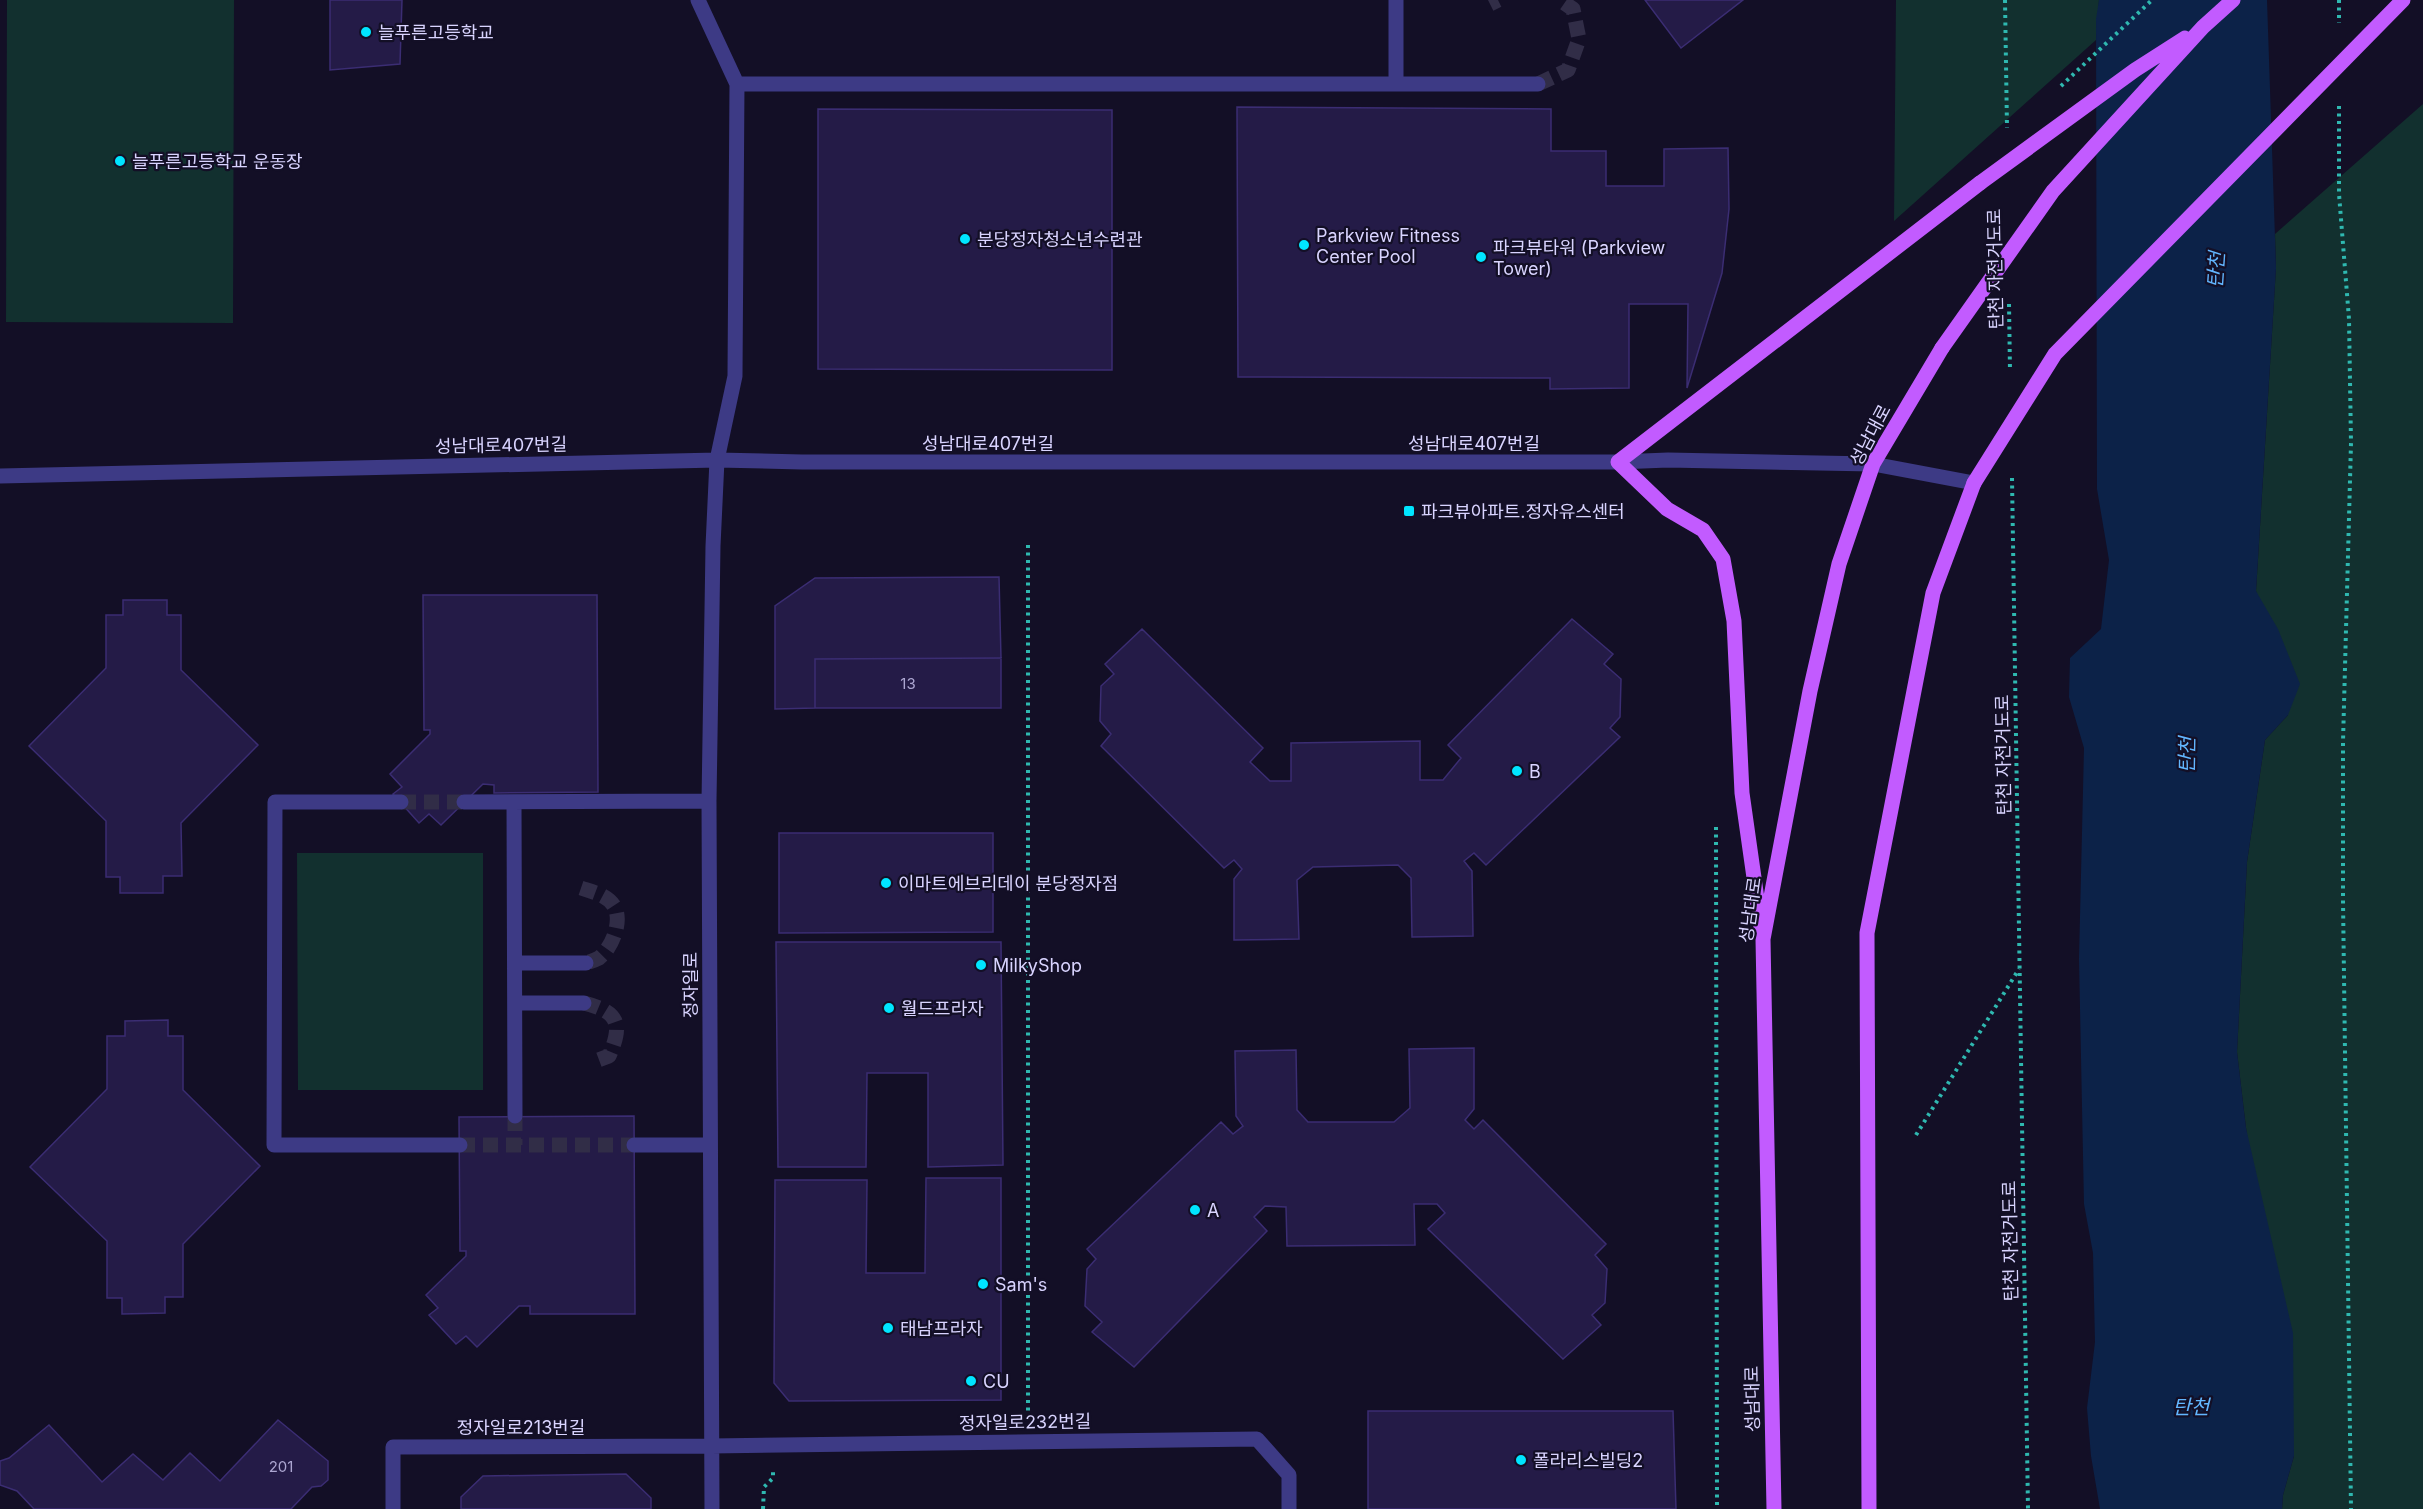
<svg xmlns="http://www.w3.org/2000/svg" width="2423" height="1509" font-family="Inter,'Noto Sans KR',sans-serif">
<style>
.green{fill:#12302f}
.water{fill:#0c2248}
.building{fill:#241b47;stroke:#3b2d73;stroke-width:1.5}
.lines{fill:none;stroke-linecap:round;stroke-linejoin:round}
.minor-tunnel{stroke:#312d47;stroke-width:15;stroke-dasharray:15 8;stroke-linecap:butt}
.path{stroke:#2fb8b0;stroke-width:4;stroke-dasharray:3 4.5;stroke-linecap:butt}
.minor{stroke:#3d3a85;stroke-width:15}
.major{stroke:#c25bff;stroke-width:15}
.path-bridge{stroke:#2fb8b0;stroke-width:4;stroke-dasharray:3 4.5;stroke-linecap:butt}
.major-bridge{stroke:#c25bff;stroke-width:15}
.poi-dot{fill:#00e5ff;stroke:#130f26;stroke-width:2}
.labels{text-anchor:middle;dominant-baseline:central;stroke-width:4.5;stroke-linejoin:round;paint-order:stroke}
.number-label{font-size:15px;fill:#aca6d1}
.poi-label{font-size:18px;fill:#d9d4ff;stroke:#130f26;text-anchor:start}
.street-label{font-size:18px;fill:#d9d4ff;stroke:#130f26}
.water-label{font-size:20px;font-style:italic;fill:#62b6ff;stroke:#130f26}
</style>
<rect width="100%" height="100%" fill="#130f26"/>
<path class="green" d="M 7,0 L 234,0 L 233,323 L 6,322 Z
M 1896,0 L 2099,0 L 2096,40 L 1894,221 Z
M 2423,104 L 2423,1509 L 2282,1509 L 2283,1495 L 2294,1456 L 2246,1128 L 2237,1052 L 2247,862 L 2265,740 L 2288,715 L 2256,591 L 2276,268 L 2275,234 Z
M 297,853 L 483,853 L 483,1090 L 298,1090 Z"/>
<path class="water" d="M 2099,0 L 2267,0 L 2276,268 L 2256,591 L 2278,629 L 2300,684 L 2288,715 L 2265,740 L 2247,862 L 2237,1052 L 2246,1128 L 2293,1333 L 2294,1456 L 2283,1495 L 2282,1509 L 2100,1509 L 2091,1456 L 2087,1408 L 2095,1342 L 2093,1253 L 2084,1204 L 2079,959 L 2084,748 L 2069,697 L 2070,658 L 2101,629 L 2109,560 L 2097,489 L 2096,19 Z"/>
<path class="building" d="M 330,0 L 402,0 L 400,64 L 330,70 Z
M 1645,0 L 1743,0 L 1681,48 Z
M 1237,107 L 1551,109 L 1551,151 L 1606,151 L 1606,186 L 1664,186 L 1664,149 L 1728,148 L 1729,209 L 1722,273 L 1687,388 L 1688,304 L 1629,304 L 1629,388 L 1550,389 L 1550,378 L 1238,377 Z
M 818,109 L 1112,110 L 1112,370 L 818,369 Z
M 999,577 L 1001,658 L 815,659 L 815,708 L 775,709 L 775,606 L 815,578 Z
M 423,595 L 597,595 L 598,792 L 494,793 L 494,785 L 483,784 L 441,825 L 429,814 L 419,823 L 393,794 L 402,787 L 390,774 L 430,734 L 430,730 L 424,730 Z
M 123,600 L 167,600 L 167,615 L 181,615 L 181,670 L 258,745 L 181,823 L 182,876 L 163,876 L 163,893 L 120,893 L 120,877 L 106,877 L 106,821 L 29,746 L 106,668 L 106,615 L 123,615 Z
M 1572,619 L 1613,654 L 1604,664 L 1621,679 L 1620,717 L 1610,728 L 1620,737 L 1486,865 L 1474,853 L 1464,861 L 1472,871 L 1473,936 L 1412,937 L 1411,878 L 1398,865 L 1313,867 L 1297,880 L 1299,939 L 1234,940 L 1234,879 L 1242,869 L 1234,860 L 1224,868 L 1101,746 L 1111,734 L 1100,721 L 1101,686 L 1114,674 L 1105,664 L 1142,629 L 1263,748 L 1250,762 L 1270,781 L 1291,781 L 1291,743 L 1420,741 L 1420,780 L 1443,780 L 1461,758 L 1448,745 Z
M 1001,658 L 1001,708 L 815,708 L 815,659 Z
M 779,833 L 993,833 L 993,932 L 779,933 Z
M 776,942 L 1001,942 L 1003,1165 L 928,1167 L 928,1073 L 867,1073 L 866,1167 L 778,1167 Z
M 168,1020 L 168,1036 L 183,1036 L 183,1090 L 260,1166 L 183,1244 L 183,1297 L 165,1297 L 165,1313 L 122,1314 L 122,1298 L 107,1298 L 107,1241 L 30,1167 L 107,1089 L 107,1036 L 125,1036 L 125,1021 Z
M 1474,1048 L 1474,1109 L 1465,1120 L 1474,1129 L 1483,1120 L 1606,1244 L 1595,1255 L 1607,1269 L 1605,1303 L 1592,1315 L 1601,1325 L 1563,1359 L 1428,1229 L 1445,1213 L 1437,1204 L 1414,1204 L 1415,1245 L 1287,1246 L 1286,1207 L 1265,1206 L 1254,1217 L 1267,1231 L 1134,1367 L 1092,1332 L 1102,1322 L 1085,1306 L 1087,1269 L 1096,1259 L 1087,1249 L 1221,1122 L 1233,1134 L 1243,1126 L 1236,1116 L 1235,1051 L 1296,1050 L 1297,1110 L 1308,1122 L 1394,1122 L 1410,1108 L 1409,1049 Z
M 634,1116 L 635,1314 L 530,1314 L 530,1306 L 519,1306 L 477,1347 L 466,1336 L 456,1344 L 429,1315 L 438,1308 L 426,1295 L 466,1256 L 466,1251 L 460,1251 L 459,1117 Z
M 926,1178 L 1001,1178 L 1001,1400 L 789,1401 L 774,1383 L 775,1180 L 867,1180 L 866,1273 L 925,1273 Z
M 1368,1411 L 1673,1411 L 1676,1509 L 1368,1509 Z
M 278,1420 L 328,1461 L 328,1480 L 321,1486 L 312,1487 L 291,1509 L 34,1509 L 17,1491 L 0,1485 L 0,1461 L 9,1458 L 49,1425 L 102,1482 L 133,1454 L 163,1480 L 190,1453 L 220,1481 Z
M 626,1474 L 651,1498 L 651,1509 L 461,1509 L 461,1497 L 483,1476 Z"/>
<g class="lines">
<path class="minor-tunnel" d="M 1490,4 L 1498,0
M 1538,84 L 1568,70 L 1579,39 L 1573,9 L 1560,0
M 401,802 L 464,802
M 581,888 C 593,892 607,895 614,906 C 623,921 612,948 599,958 C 595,960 590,962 586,963
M 584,1003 C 619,1012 623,1024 609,1056 L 593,1062
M 515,1116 L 515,1145
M 460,1145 L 634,1145"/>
<path class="path" d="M 2005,0 L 2007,128
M 2339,0 L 2339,23
M 2339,106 L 2339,194 L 2349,319 L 2351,443 L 2343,742 L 2343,900 L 2351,1509
M 2009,304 L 2010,371
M 2012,478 L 2028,1509
M 1028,545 L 1028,1415
M 1716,827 L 1717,1509
M 1916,1135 L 2019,969
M 763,1509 L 764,1487 L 773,1478 L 773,1472"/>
<path class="minor" d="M 698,0 L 737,84
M 1396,84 L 1538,84
M 0,476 L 717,460 L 802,462 L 1618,462 L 1668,460 L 1873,464 L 1974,483
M 401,802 L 275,802 L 274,1145 L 460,1145
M 464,802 L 709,801
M 514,802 L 515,1116
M 515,963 L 586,963
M 515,1003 L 584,1003
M 634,1145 L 710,1145
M 393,1509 L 393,1447 L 711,1446 L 1257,1439 L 1289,1475 L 1289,1509
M 712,1509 L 709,801 L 713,546 L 717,460 L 735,376 L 737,84 L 1396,84 L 1396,0"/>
<path class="major" d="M 1761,927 L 1742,793 L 1734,621 L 1723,559 L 1703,530 L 1667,509 L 1618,462 L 1980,183
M 1774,1509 L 1763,939 L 1810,691 L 1839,564 L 1873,464 L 1942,348
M 1869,1509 L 1867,933 L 1933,593 L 1974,483"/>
<path class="path-bridge" d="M 2061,86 L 2152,0"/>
<path class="major-bridge" d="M 1980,183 L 2135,70 L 2185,38
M 1942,348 L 2053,191 L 2203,27 L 2233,0
M 1974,483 L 2055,354 L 2403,0"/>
</g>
<g class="poi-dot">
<circle cx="366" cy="32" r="6"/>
<circle cx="120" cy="161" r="6"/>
<circle cx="965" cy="239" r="6"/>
<circle cx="1304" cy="245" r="6"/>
<circle cx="1481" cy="257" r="6"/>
<rect x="1403" y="505" width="12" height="12" rx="3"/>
<circle cx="1517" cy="771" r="6"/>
<circle cx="886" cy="883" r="6"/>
<circle cx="981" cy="965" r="6"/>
<circle cx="889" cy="1008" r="6"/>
<circle cx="1195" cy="1210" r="6"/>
<circle cx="983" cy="1284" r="6"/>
<circle cx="888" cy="1328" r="6"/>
<circle cx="971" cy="1381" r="6"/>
<circle cx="1521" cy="1460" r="6"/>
</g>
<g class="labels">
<g class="number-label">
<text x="908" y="683">13</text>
<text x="281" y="1466">201</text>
</g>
<g class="poi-label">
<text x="378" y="32">늘푸른고등학교</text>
<text x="132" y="161">늘푸른고등학교 운동장</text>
<text x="1316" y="235">Parkview Fitness<tspan x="1316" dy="21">Center Pool</tspan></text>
<text x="977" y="239">분당정자청소년수련관</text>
<text x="1493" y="247">파크뷰타워 (Parkview<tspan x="1493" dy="21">Tower)</tspan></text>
<text x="1421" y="511">파크뷰아파트.정자유스센터</text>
<text x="1529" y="771">B</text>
<text x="898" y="883">이마트에브리데이 분당정자점</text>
<text x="993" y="965">MilkyShop</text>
<text x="901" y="1008">월드프라자</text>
<text x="1207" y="1210">A</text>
<text x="995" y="1284">Sam's</text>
<text x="900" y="1328">태남프라자</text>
<text x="983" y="1381">CU</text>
<text x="1533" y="1460">폴라리스빌딩2</text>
</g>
<g class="street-label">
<text transform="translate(1995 269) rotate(-91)">탄천 자전거도로</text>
<text transform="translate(1870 435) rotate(-62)">성남대로</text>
<text x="988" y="443">성남대로407번길</text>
<text x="1474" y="443">성남대로407번길</text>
<text transform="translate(501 445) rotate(-1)">성남대로407번길</text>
<text transform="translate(2003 755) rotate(-91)">탄천 자전거도로</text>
<text transform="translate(1750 910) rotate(-82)">성남대로</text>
<text transform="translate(690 985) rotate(-90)">정자일로</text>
<text transform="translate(2010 1241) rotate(-91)">탄천 자전거도로</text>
<text transform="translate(1752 1399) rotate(-91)">성남대로</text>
<text transform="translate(1025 1422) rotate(-1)">정자일로232번길</text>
<text x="521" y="1427">정자일로213번길</text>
</g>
<g class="water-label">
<text transform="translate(2216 270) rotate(-86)">탄천</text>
<text transform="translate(2187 755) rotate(-89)">탄천</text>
<text x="2191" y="1407">탄천</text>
</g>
</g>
</svg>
